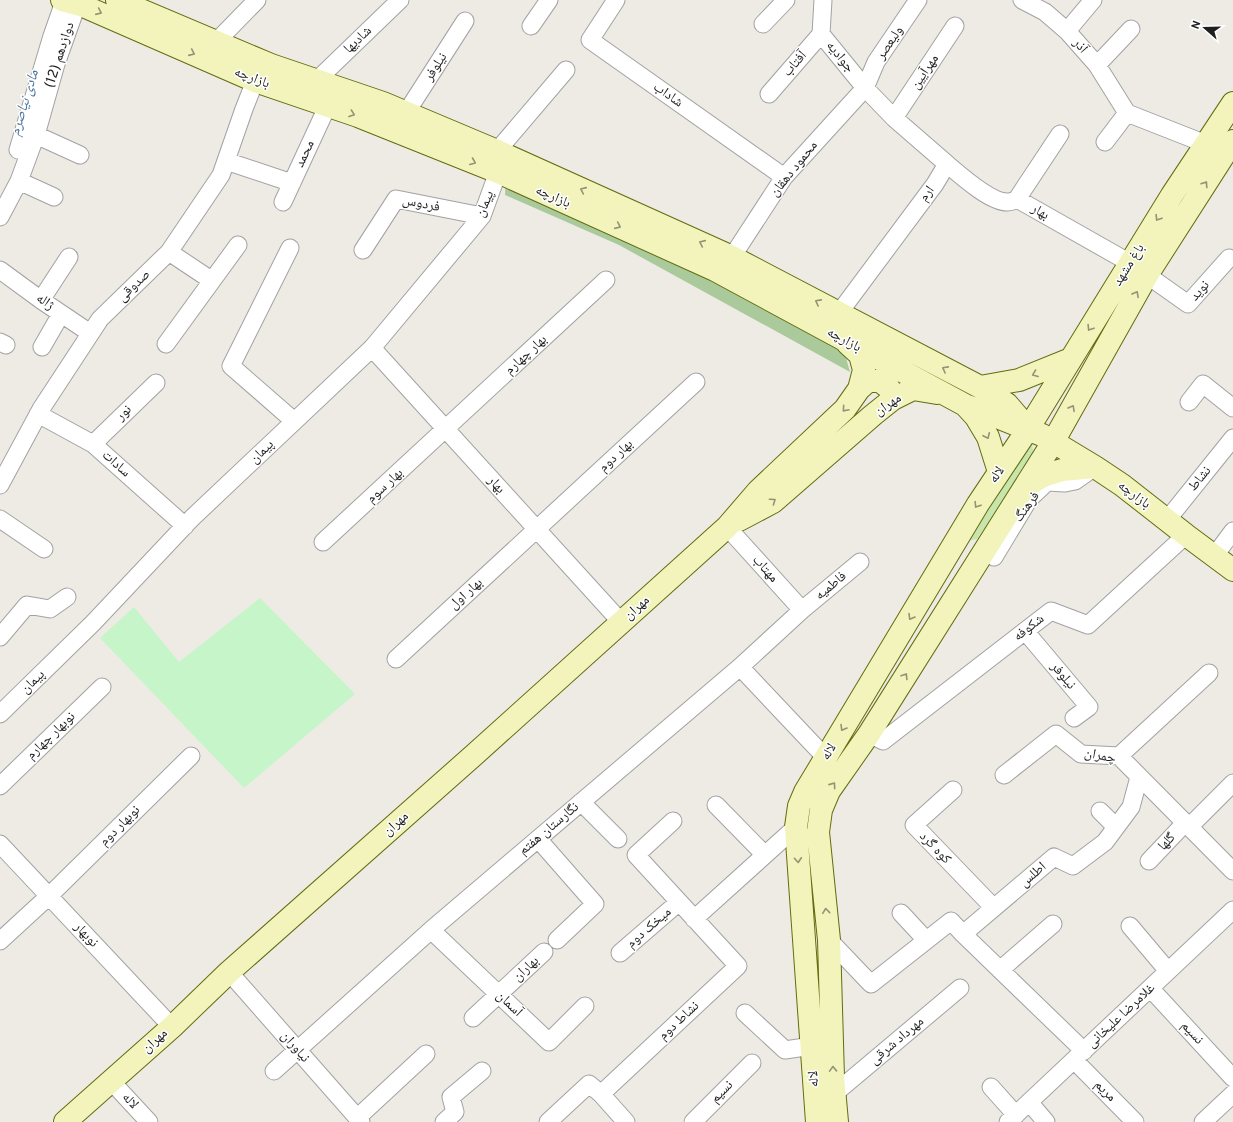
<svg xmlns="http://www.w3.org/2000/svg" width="1233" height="1122" font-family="Overpass,'Noto Naskh Arabic',sans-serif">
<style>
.grass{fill:#c9e5ae}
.forest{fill:#aaca9c}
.park{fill:#c5f5c8}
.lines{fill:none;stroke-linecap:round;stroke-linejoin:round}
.street-casing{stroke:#a2a2a2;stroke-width:19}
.secondary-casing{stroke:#626d0d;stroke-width:24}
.street{stroke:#fff;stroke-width:17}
.secondary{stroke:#f2f4bc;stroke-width:22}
.oneway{stroke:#939475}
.labels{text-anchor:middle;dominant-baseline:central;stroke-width:3;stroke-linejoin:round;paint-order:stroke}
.street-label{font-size:14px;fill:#1e1e1e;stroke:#fff}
.water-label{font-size:15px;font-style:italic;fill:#4e779f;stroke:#fff}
</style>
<rect width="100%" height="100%" fill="#eeebe5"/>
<path class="grass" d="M 1032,443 L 1033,451 L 1022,475 L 977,539 L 967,541 L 1022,451 Z"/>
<path class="forest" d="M 506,179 L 565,204 L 843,347 L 850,372 L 619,245 L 505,195 Z"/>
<path class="park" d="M 260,598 L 355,694 L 244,788 L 100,638 L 134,607 L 179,662 Z"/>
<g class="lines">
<g class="street-casing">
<path id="street" d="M 616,0 L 590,40 L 784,177
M 823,0 L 821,34 L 865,88 L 894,118 L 947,164 L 935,184 L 839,313
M 1022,0 L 1045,12 L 1067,31 L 1097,65 L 1131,29
M 763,24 L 786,0
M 531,26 L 549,0
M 1067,31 L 1093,0
M 216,42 L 257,0
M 1097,65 L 1127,113
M 317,80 L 400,0
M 769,94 L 821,34
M 406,113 L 465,21
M 894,118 L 955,26
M 1060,134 L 1017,199 L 1130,263
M 36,135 L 80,155
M 1105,142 L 1127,113 L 1206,144
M 497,151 L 566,70
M 226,161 L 292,183
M 947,164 C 960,175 991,203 1008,202 C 1011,202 1015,200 1017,199
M 19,181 L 54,197
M 283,202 L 328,105
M 0,217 L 19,181 L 36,135 L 56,64 L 77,5 L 71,2 L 64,2 L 52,36 L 18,150
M 290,248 L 231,366 L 294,421
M 363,250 L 396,199 L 482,216
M 169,252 L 211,280
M 732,257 L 784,177 L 865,88 L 876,62 L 918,0
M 0,270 L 41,300 L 90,333
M 1147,275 L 1188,304 L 1229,258
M 41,300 L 69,257
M 0,342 L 6,345
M 166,344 L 238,245
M 42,347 L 61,314
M 372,348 L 621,622
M 1189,402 L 1203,384 L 1233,408
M 38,414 L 93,444 L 185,526
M 93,444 L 156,383
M 0,485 L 41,409 L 100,319 L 169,252 L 221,175 L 244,109 L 255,81
M 0,519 L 44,549
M 1167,520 L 1233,438
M 727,527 L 802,610
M 323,542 L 606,280
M 1215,555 L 1233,531
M 994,557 L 1029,499 L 1047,482 L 1065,483 L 1075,481 L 1095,467
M 1025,631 L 1089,707 L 1074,718
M 0,637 L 27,605 L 50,609 L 67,597
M 396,659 L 696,382
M 740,667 L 825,757
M 0,714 L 93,623 L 192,518 L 372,348 L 482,216 L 498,172
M 869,734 L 883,741 L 1051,611 L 1088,625 L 1186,535
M 1119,756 L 1209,673
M 1004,775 L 1056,734 L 1081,754 L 1119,756 L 1233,871
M 0,786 L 102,687
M 953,790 L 914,825 L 994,908
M 581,802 L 618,839
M 716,805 L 765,855
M 1100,811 L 1116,827
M 1189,827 L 1233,783
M 538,839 L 595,904 L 557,940
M 0,844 L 172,1027
M 1149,861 L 1185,823
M 901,913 L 926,940
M 694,919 L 796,827
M 1130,926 L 1168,971
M 431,930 L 549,1042 L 585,1006
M 963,934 L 1084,1051
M 829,940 L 871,984 L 951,921 L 963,934 L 1054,857 L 1073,866 L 1105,842 L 1131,807 L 1139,777
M 0,941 L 49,896 L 191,756
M 620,953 L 679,902
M 1000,970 L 1053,924
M 229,972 L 361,1122
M 1150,988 L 1233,1078
M 745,1013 L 785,1050 L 812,1046
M 473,1018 L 544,952
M 1074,1060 L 1135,1122
M 274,1071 L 431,930 L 740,667 L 802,610 L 860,562
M 111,1081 L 149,1122
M 991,1087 L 1016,1115
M 601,1094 L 738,966 L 636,855 L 673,821
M 834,1094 L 960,988
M 1029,1102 L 1046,1122
M 357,1118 L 426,1054
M 444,1122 L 455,1112 L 451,1097 L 482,1071
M 548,1122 L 589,1084 L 601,1094 L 626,1122
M 693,1122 L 752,1063
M 1008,1122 L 1233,910
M 1203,1122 L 1233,1094"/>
</g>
<g class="secondary-casing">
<path id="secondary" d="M 62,0 L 81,5 L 255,81 L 358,116 L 498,172 L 715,270 L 965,405 L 997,417 L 1042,435 L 1095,467 L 1122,485 L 1186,535 L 1233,570
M 117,0 L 271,65 L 383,103 L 497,151 L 732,257 L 980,387 L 1007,404 L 1025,425
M 980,387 L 1019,380 L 1071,359
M 859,389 L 868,381 L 880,381 L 889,388 L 893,399
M 965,405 L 976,417 L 988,437 L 999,472
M 1025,487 L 1043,476 L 1062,470 L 1095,467
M 739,520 L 773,502 L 873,415 L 893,399 L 913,389 L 937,393
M 65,1122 L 172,1027 L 229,972 L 474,755 L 727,527 L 758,491 L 845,409 L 859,389 L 864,370 L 860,355 L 848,344
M 817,1122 L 796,827 L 799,806 L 805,792 L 978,504 L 1028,429 L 1172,195 L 1233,103
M 837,1122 L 833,1077 L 829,940 L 818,832 L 821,810 L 829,791 L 869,734 L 1053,442 L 1147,275 L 1233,141"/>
</g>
<use href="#street" class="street"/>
<use href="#secondary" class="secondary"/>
</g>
<defs><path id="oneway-chevron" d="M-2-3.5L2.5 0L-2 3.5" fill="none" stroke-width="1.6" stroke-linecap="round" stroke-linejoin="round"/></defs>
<g class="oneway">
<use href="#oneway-chevron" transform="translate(99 12) rotate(24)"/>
<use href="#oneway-chevron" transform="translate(192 53) rotate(24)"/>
<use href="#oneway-chevron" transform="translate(352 114) rotate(20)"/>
<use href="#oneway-chevron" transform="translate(473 162) rotate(22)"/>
<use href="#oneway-chevron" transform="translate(1205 184) rotate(-57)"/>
<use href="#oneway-chevron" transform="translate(583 190) rotate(-156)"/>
<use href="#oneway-chevron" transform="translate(1158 218) rotate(122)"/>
<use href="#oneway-chevron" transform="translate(618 226) rotate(24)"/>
<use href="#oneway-chevron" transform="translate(702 243) rotate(-156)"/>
<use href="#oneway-chevron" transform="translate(1136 294) rotate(-61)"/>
<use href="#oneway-chevron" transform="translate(818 302) rotate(-152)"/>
<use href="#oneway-chevron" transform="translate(1090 328) rotate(122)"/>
<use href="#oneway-chevron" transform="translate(945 369) rotate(-152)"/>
<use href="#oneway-chevron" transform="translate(1035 374) rotate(159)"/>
<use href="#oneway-chevron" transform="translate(1072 408) rotate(-61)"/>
<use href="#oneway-chevron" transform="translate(845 409) rotate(131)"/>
<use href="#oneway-chevron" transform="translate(987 436) rotate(65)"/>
<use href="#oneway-chevron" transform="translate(773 501) rotate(-35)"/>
<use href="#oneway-chevron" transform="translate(977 505) rotate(122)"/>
<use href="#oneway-chevron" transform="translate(911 617) rotate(121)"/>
<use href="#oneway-chevron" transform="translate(905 676) rotate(-58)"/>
<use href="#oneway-chevron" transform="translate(843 728) rotate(121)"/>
<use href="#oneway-chevron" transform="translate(833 785) rotate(-55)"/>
<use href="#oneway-chevron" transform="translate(798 860) rotate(86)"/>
<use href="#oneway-chevron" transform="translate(826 911) rotate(-96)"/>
<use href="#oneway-chevron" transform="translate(833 1069) rotate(-92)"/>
</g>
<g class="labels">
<g class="street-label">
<text transform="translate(358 40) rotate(-44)">شادیها</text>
<text transform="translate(890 43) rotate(-56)">ولیعصر</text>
<text transform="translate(1080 46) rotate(50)">آذر</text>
<text transform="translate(60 55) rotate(-72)">دوازدهم (12)</text>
<text transform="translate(840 57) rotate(51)">جوادیه</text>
<text transform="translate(795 64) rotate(-49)">آفتاب</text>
<text transform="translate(436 67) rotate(-57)">نیلوفر</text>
<text transform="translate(925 72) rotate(-56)">مهرآیین</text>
<text transform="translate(252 78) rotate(21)">بازارچه</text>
<text transform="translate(668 95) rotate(35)">شاداب</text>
<text transform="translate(305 154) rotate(-65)">محمد</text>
<text transform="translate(794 169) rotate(-51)">محمود دهقان</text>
<text transform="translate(927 194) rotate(-54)">ارم</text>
<text transform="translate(553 197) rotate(24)">بازارچه</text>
<text transform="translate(421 204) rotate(11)">فردوس</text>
<text transform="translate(485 204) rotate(-66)">پیمان</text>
<text transform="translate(1040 212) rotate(30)">بهار</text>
<text transform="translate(1129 265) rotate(-58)">باغ مشهد</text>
<text transform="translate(134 286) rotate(-44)">صدوقی</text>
<text transform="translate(1200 291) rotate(-49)">نوید</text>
<text transform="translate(45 302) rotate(35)">ژاله</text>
<text transform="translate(844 340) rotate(29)">بازارچه</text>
<text transform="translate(526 355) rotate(-43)">بهار چهارم</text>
<text transform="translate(888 405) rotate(-34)">مهران</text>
<text transform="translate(124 413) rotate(-44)">نور</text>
<text transform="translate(262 452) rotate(-44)">پیمان</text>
<text transform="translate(616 456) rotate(-43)">بهار دوم</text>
<text transform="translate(116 464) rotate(42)">سادات</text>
<text transform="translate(997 475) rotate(-56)">لاله</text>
<text transform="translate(1200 479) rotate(-51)">نشاط</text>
<text transform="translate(496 485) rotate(48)">بهار</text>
<text transform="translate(385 486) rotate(-43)">بهار سوم</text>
<text transform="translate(1134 495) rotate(37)">بازارچه</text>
<text transform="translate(1027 507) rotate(-54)">فرهنگ</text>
<text transform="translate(765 569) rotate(48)">مهتاب</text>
<text transform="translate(831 586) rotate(-40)">فاطمیه</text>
<text transform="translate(466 594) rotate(-42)">بهار اول</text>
<text transform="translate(637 608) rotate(-42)">مهران</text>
<text transform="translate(1029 628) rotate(-38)">شکوفه</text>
<text transform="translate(1063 676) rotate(50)">نیلوفر</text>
<text transform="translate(33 682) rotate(-44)">پیمان</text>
<text transform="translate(51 736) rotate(-44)">نوبهار چهارم</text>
<text transform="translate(829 752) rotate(-59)">لاله</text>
<text transform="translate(1100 756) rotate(11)">چمران</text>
<text transform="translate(396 824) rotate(-42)">مهران</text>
<text transform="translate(120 826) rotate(-45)">نوبهار دوم</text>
<text transform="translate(549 829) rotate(-40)">نگارستان هفتم</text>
<text transform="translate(1167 842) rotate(-46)">گلها</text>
<text transform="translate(935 848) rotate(46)">کوه گرد</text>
<text transform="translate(1033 875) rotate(-41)">اطلس</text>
<text transform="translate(649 928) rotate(-41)">میخک دوم</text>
<text transform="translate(86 935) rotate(47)">نوبهار</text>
<text transform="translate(526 969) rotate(-43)">بهاران</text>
<text transform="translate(509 1004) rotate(44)">آسمان</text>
<text transform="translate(1121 1016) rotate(-43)">غلامرضا علیخانی</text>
<text transform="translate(679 1021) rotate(-43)">نشاط دوم</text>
<text transform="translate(1192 1033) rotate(48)">نسیم</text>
<text transform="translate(155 1041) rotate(-42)">مهران</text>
<text transform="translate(897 1041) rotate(-40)">مهرداد شرقی</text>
<text transform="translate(295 1047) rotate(49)">نیاوران</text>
<text transform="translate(814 1079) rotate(-94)">لاله</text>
<text transform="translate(1105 1091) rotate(45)">مریم</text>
<text transform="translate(722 1092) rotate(-45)">نسیم</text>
<text transform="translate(130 1101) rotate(48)">لاله</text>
</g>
<g class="water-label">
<text transform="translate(25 103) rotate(-73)">مادی نیاصرم</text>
</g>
</g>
<g transform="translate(1205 28) rotate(290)" stroke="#ffffff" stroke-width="3" paint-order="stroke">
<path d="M0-3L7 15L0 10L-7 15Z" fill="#1e1e1e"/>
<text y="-6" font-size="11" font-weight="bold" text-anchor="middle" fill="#1e1e1e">N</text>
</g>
</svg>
